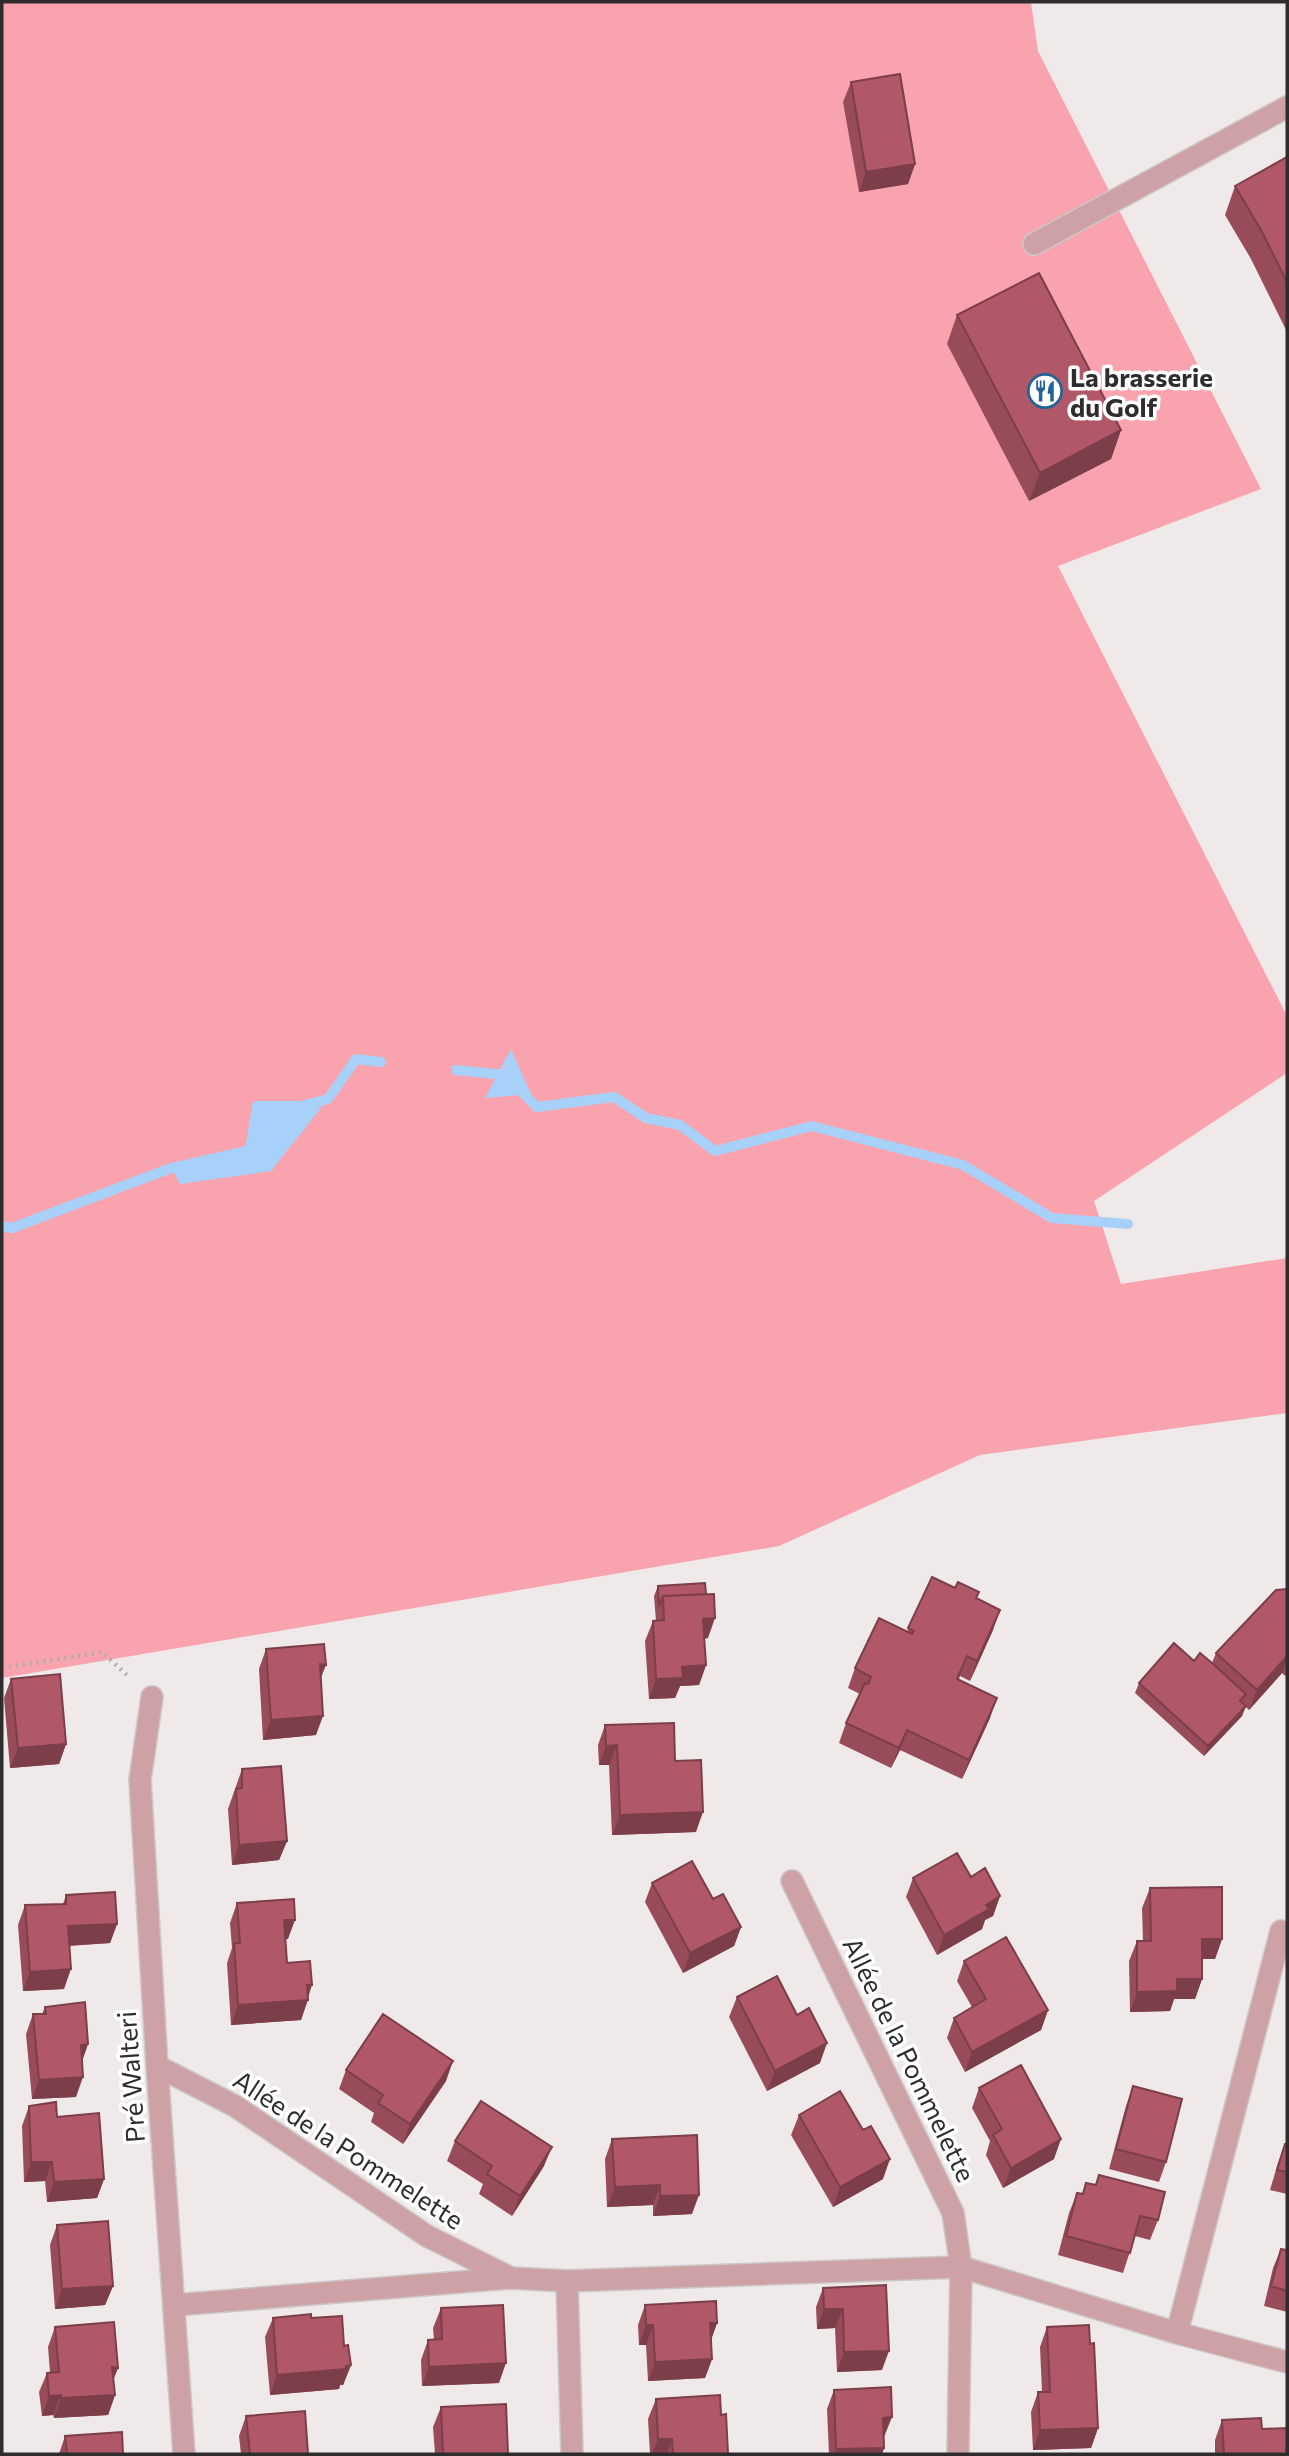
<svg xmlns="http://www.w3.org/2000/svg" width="1289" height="2456" font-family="Commissioner,sans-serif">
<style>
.green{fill:#f9a3af}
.water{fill:#a8d1f9}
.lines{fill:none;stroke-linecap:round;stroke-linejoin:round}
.stream{stroke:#a8d1f9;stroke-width:10}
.minor-casing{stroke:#cdc7c8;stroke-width:24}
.path{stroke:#b1abac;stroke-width:4.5;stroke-dasharray:2 5;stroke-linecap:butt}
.minor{stroke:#cda1a6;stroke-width:21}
.wall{fill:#984c59}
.shaded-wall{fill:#7c3e49}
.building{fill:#b15868;stroke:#7c3e49;stroke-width:2}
.labels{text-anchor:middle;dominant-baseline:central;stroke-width:7;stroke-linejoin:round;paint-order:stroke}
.poi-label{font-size:26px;font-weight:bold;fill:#2e2c2c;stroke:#fff;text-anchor:start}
.street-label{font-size:26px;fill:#2e2c2c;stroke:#fff}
</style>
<rect width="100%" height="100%" fill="#f0e9ea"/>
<path class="green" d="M 2,2 L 1031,2 L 1038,51 L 1261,489 L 1058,566 L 1287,1016 L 1287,1073 L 1094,1201 L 1121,1284 L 1287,1258 L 1287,1413 L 980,1455 L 779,1546 L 2,1678 Z"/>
<path class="water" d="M 511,1049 L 531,1094 L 485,1098 Z
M 328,1099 L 271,1171 L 180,1184 L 171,1168 L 250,1150 L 257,1106 L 301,1106 Z"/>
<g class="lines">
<path class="stream" d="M 456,1070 L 505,1075 L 537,1107 L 614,1097 L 646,1118 L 680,1125 L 715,1151 L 812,1126 L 963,1165 L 1052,1218 L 1128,1224
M 2,1226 L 12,1228 L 171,1168 L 250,1150 L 257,1106 L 301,1106 L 328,1099 L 356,1059 L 381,1062"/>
<g class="minor-casing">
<path id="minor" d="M 1034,244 L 1287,107
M 152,1697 L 140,1780 L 157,2066 L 184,2454
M 792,1881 L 953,2213 L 961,2267 L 958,2454
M 157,2066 L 235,2106 L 427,2236 L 509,2277
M 567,2281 L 572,2454
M 174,2305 L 511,2278 L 567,2281 L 961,2267 L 1177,2333 L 1287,2362
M 1177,2333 L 1281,1931"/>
</g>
<path class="path" d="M 2,1668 L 102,1652 L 130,1678"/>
<use href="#minor" class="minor"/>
</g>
<path class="wall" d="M 851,82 L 915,164 L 908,184 L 859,192 L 843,102 Z
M 1287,157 L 1287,332 L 1251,259 L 1225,215 L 1235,186 Z
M 957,315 L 1121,430 L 1111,459 L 1029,501 L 947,344 Z
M 932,1577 L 977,1598 L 993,1630 L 970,1681 L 960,1676 L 959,1679 L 990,1718 L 962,1779 L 900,1750 L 891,1768 L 839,1743 L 846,1723 L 860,1694 L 848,1688 L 855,1668 L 907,1632 Z
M 658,1586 L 708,1638 L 704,1639 L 706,1665 L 699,1685 L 680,1686 L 675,1698 L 649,1699 L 645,1641 L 653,1621 L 656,1621 L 654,1596 Z
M 1287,1589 L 1287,1674 L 1285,1676 L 1282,1673 L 1249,1710 L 1245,1706 L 1242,1716 L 1204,1756 L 1135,1693 L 1139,1683 L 1194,1661 L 1212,1663 L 1216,1653 Z
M 266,1649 L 321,1678 L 316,1735 L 263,1740 L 259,1669 Z
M 11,1679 L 66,1744 L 59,1764 L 10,1768 L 4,1698 Z
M 605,1725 L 675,1761 L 696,1832 L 612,1835 L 609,1765 L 599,1765 L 598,1745 Z
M 242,1769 L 287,1841 L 279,1860 L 232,1865 L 228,1809 Z
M 971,1877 L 1000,1896 L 993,1916 L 985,1920 L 982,1929 L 937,1955 L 906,1897 L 913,1878 Z
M 652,1883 L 713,1899 L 741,1927 L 734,1946 L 683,1973 L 645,1902 Z
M 1150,1888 L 1222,1939 L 1215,1959 L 1202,1959 L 1202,1979 L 1195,1999 L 1174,1999 L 1170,2011 L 1130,2012 L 1129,1961 L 1137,1941 L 1143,1941 L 1142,1908 Z
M 66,1895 L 117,1924 L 110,1943 L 69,1946 L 64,1989 L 23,1991 L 18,1925 L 25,1905 L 63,1904 Z
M 237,1903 L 288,1939 L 285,1939 L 287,1963 L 308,1997 L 308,2000 L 301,2020 L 231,2025 L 227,1963 L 232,1948 L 230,1923 Z
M 964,1961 L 1048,2010 L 1041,2030 L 965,2072 L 947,2038 L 954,2018 L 972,2007 L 957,1981 Z
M 737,1997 L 797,2015 L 820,2063 L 767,2091 L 729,2017 Z
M 45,2007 L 88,2044 L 82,2061 L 76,2097 L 32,2099 L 26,2034 L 33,2014 L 42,2014 Z
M 346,2070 L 446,2081 L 403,2144 L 371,2122 L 374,2113 L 339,2089 Z
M 1133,2086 L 1166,2162 L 1159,2182 L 1109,2169 L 1126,2106 Z
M 979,2088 L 1054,2159 L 1003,2188 L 986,2155 L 990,2141 L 972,2108 Z
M 29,2106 L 57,2117 L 104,2179 L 97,2198 L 47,2202 L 45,2181 L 24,2182 L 22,2126 Z
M 799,2115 L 883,2179 L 833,2207 L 791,2135 Z
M 612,2139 L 692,2214 L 653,2216 L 653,2205 L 607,2207 L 605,2159 Z
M 455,2141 L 544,2166 L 512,2216 L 479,2194 L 483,2184 L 447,2161 Z
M 1285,2144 L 1287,2144 L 1287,2194 L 1270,2190 L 1278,2163 Z
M 1099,2175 L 1158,2220 L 1150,2240 L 1135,2236 L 1123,2273 L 1058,2255 L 1069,2213 L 1077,2193 L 1082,2194 L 1086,2183 L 1095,2185 Z
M 57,2225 L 113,2286 L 105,2305 L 55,2309 L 50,2245 Z
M 1281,2249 L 1287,2250 L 1287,2312 L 1264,2306 L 1273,2268 Z
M 886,2285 L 882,2370 L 837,2372 L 835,2328 L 817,2329 L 816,2307 L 823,2288 Z
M 645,2305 L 717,2323 L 711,2340 L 712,2359 L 705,2378 L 648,2381 L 646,2345 L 639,2345 L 638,2325 Z
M 441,2308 L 499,2383 L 422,2386 L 421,2360 L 428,2340 L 434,2340 L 433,2328 Z
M 273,2318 L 311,2318 L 344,2346 L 351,2365 L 343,2385 L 340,2385 L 339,2389 L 270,2395 L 265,2337 Z
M 55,2327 L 118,2368 L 113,2380 L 115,2395 L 108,2415 L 54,2418 L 53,2415 L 42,2416 L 39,2392 L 47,2373 L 50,2372 L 48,2347 Z
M 1047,2327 L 1090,2344 L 1098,2428 L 1091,2448 L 1033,2450 L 1031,2412 L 1038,2392 L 1042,2392 L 1040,2347 Z
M 834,2390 L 884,2437 L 884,2448 L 882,2454 L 829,2454 L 827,2409 Z
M 656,2399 L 721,2415 L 728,2454 L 650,2454 L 648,2419 Z
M 441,2407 L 508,2454 L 435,2454 L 433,2427 Z
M 246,2416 L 308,2454 L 241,2454 L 239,2436 Z
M 1222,2420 L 1262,2429 L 1287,2454 L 1215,2454 L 1215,2440 Z
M 65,2436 L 123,2454 L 59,2454 Z"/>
<path class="shaded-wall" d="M 915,164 L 908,184 L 859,192 L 866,172 Z
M 1121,430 L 1111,459 L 1029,501 L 1040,473 Z
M 1000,1610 L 993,1630 L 970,1681 L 977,1661 Z
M 715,1618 L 708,1638 L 696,1639 L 703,1619 Z
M 1287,1656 L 1287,1660 L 1282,1673 L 1249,1710 L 1257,1690 Z
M 320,1664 L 326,1665 L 318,1685 Z
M 706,1665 L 699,1685 L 680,1686 L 675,1698 L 649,1699 L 656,1679 L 682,1667 Z
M 997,1698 L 990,1718 L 962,1779 L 969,1760 Z
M 1246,1706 L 1242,1716 L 1204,1756 L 1208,1746 Z
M 323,1716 L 316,1735 L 263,1740 L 271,1720 Z
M 907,1730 L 900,1750 L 891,1768 L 899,1748 Z
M 66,1744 L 59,1764 L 10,1768 L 18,1748 Z
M 617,1745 L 609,1765 L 599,1765 L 606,1746 Z
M 703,1812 L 696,1832 L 612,1835 L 620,1815 Z
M 287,1841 L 279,1860 L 232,1865 L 239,1845 Z
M 1000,1896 L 993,1916 L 985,1920 L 982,1929 L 937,1955 L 944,1935 Z
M 284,1920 L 295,1920 L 288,1939 L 277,1940 Z
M 117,1924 L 110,1943 L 61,1946 L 68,1926 Z
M 741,1927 L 734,1946 L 683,1973 L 690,1953 Z
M 1202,1939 L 1222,1939 L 1215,1959 L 1194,1959 Z
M 71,1969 L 64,1989 L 23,1991 L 30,1972 Z
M 1177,1979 L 1202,1979 L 1195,1999 L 1174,1999 L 1170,2011 L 1130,2012 L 1137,1992 Z
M 307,1985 L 312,1985 L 301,2020 L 231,2025 L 238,2005 Z
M 1048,2010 L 1041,2030 L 965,2072 L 972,2052 Z
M 827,2043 L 820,2063 L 767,2091 L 775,2071 Z
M 88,2044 L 81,2064 L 81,2045 Z
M 453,2061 L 446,2081 L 403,2144 L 410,2124 Z
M 83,2077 L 76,2097 L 32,2099 L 39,2080 Z
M 1061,2139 L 1054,2159 L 1003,2188 L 1011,2168 Z
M 552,2147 L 544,2166 L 512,2216 L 520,2196 Z
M 890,2159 L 883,2179 L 833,2207 L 840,2187 Z
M 31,2162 L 52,2162 L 45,2181 L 24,2182 Z
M 104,2179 L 97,2198 L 47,2202 L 54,2182 Z
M 660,2185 L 653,2205 L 607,2207 L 615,2187 Z
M 699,2195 L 692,2214 L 653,2216 L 660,2196 Z
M 113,2286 L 105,2305 L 55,2309 L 62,2289 Z
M 824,2309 L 843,2309 L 835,2328 L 817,2329 Z
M 710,2323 L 717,2323 L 710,2343 Z
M 646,2325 L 653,2325 L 646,2345 L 639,2345 Z
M 889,2351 L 882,2370 L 837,2372 L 844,2352 Z
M 712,2359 L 705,2378 L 648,2381 L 655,2362 Z
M 506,2363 L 499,2383 L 422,2386 L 429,2367 Z
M 351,2365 L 343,2385 L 340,2385 L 339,2389 L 270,2395 L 277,2375 Z
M 112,2367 L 118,2368 L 110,2388 Z
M 61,2395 L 53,2415 L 42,2416 L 49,2396 Z
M 115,2395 L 108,2415 L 54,2418 L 61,2398 Z
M 892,2417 L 884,2437 L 876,2437 L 883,2418 Z
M 1098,2428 L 1091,2448 L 1033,2450 L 1040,2430 Z
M 658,2439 L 672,2439 L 667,2454 L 652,2454 Z
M 884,2448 L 882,2454 L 835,2454 L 836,2449 Z"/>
<path class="building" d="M 900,74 L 915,164 L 866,172 L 851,82 Z
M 1287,157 L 1287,282 L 1261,230 L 1235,186 Z
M 1039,273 L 1121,430 L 1040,473 L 957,315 Z
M 932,1577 L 955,1588 L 958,1582 L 979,1592 L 976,1598 L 1000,1610 L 977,1661 L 967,1656 L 957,1679 L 997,1698 L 969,1760 L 907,1730 L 899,1748 L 846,1723 L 865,1683 L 868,1684 L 871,1677 L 855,1668 L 879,1618 L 912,1634 L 914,1631 L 908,1628 Z
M 705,1583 L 706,1594 L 663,1596 L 659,1606 L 658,1586 Z
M 1287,1589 L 1287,1656 L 1257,1690 L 1216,1653 L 1276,1590 Z
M 714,1594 L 715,1618 L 703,1619 L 706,1665 L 682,1667 L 683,1678 L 656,1679 L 653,1621 L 664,1620 L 663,1596 Z
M 1174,1643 L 1194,1661 L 1200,1653 L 1212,1663 L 1246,1694 L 1240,1701 L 1246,1706 L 1208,1746 L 1139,1683 Z
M 324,1644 L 326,1665 L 320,1664 L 323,1716 L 271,1720 L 266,1649 Z
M 60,1674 L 66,1744 L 18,1748 L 11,1679 Z
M 674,1723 L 675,1761 L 701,1760 L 703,1812 L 620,1815 L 617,1745 L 606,1746 L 605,1725 Z
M 281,1766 L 287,1841 L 239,1845 L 236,1789 L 242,1788 L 242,1769 Z
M 957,1853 L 971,1877 L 985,1868 L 1000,1896 L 986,1905 L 989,1909 L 944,1935 L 913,1878 Z
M 692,1861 L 713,1899 L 723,1894 L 741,1927 L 690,1953 L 652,1883 Z
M 1222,1887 L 1222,1939 L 1202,1939 L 1202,1979 L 1177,1979 L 1177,1991 L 1137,1992 L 1137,1941 L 1151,1941 L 1150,1888 Z
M 115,1892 L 117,1924 L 68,1926 L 71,1969 L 30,1972 L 25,1905 L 66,1904 L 66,1895 Z
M 294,1899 L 295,1920 L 284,1920 L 287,1963 L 310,1961 L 312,1985 L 307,1985 L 308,2000 L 238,2005 L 234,1943 L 240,1943 L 237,1903 Z
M 1006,1937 L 1048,2010 L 972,2052 L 954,2018 L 986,1999 L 964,1961 Z
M 777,1976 L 797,2015 L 809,2008 L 827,2043 L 775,2071 L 737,1997 Z
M 85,2002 L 88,2044 L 81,2045 L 83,2077 L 39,2080 L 33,2014 L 46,2014 L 45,2007 Z
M 383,2014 L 453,2061 L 410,2124 L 378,2103 L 383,2095 L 346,2070 Z
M 1021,2065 L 1061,2139 L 1011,2168 L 993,2135 L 1002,2129 L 979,2088 Z
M 1133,2086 L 1182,2099 L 1166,2162 L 1116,2149 Z
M 840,2091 L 863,2130 L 871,2126 L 890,2159 L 840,2187 L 799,2115 Z
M 481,2101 L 552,2147 L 520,2196 L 487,2174 L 492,2166 L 455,2141 Z
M 56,2102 L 57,2117 L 99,2113 L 104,2179 L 54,2182 L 52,2162 L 31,2162 L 29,2106 Z
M 697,2135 L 699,2195 L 660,2196 L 660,2185 L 615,2187 L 612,2139 Z
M 1285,2144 L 1287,2144 L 1287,2172 L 1277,2170 Z
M 1099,2175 L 1165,2192 L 1158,2220 L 1140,2216 L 1130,2253 L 1066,2236 L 1077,2193 L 1083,2194 L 1086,2183 L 1096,2185 Z
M 108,2221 L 113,2286 L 62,2289 L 57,2225 Z
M 1281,2249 L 1287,2250 L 1287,2291 L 1271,2286 Z
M 886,2285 L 889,2351 L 844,2352 L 843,2309 L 824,2309 L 823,2288 Z
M 716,2301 L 717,2323 L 710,2323 L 712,2359 L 655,2362 L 653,2325 L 646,2325 L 645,2305 Z
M 503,2305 L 506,2363 L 429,2367 L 428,2340 L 442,2339 L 441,2308 Z
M 311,2314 L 311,2318 L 342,2316 L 344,2346 L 348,2345 L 351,2365 L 346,2366 L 346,2369 L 277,2375 L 273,2318 Z
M 114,2322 L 118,2368 L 112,2367 L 115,2395 L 61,2398 L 61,2395 L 49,2396 L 47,2373 L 59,2372 L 55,2327 Z
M 1089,2325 L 1090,2344 L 1094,2343 L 1098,2428 L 1040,2430 L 1038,2392 L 1050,2392 L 1047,2327 Z
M 891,2387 L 892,2417 L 883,2418 L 884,2448 L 836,2449 L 834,2390 Z
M 720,2395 L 721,2415 L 726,2414 L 728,2454 L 673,2454 L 672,2439 L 658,2439 L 656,2399 Z
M 506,2404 L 508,2454 L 443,2454 L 441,2407 Z
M 305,2411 L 308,2454 L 250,2454 L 246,2416 Z
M 1261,2418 L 1262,2429 L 1287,2428 L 1287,2454 L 1224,2454 L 1222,2420 Z
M 122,2432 L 123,2454 L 67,2454 L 65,2436 Z"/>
<defs>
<g id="restaurant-ring" transform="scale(1.75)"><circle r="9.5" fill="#fff" stroke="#216399" stroke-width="1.5"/><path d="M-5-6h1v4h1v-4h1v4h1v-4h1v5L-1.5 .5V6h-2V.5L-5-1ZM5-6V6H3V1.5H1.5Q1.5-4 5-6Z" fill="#216399"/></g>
</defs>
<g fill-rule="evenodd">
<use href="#restaurant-ring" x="1045" y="391"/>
</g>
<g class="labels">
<g class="poi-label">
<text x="1070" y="376">La brasserie<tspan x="1070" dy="30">du Golf</tspan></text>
</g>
<g class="street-label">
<text transform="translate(910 2059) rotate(64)">Allée de la Pommelette</text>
<text transform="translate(130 2077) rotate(-94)">Pré Walteri</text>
<text transform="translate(349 2149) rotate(33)">Allée de la Pommelette</text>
</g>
</g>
<rect width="1289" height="2456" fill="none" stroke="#2e2c2c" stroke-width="7"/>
</svg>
